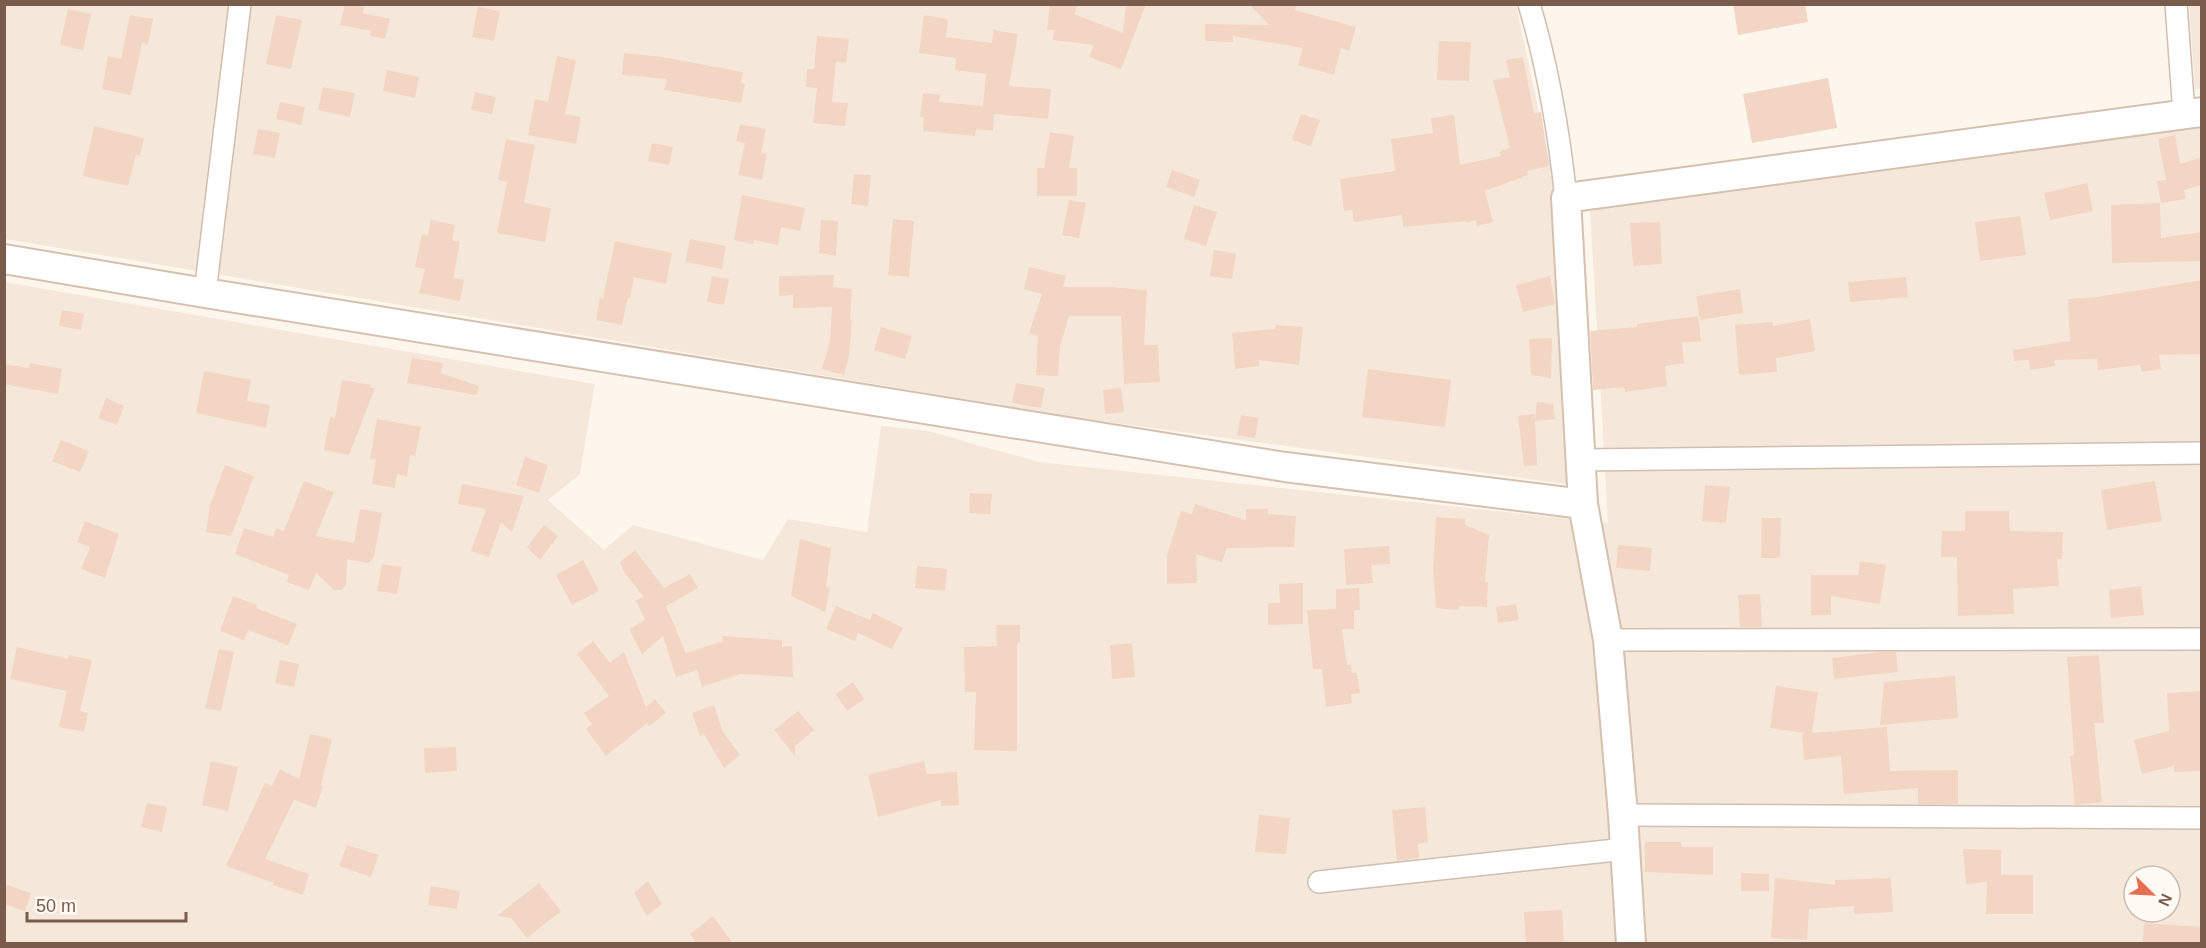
<svg xmlns="http://www.w3.org/2000/svg" width="2206" height="948" font-family="Helvetica,sans-serif">
<style>
.residential{fill:#f5e8da;fill-rule:evenodd}
.building{fill:#f3d5c3}
.lines{fill:none;stroke-linecap:round;stroke-linejoin:round}
.street-casing{stroke:#d1beb0;stroke-width:24}
.secondary-casing{stroke:#d6c0b0;stroke-width:32}
.street{stroke:#fff;stroke-width:21}
.secondary{stroke:#fff;stroke-width:28}
</style>
<rect width="100%" height="100%" fill="#fdf6ec"/>
<path class="residential" d="M 4,5 L 1516,5 L 1553,178 L 1566,484 L 1072,417 L 5,239 Z
M 2189,5 L 2201,5 L 2201,89 L 2195,89 Z
M 2201,124 L 2201,943 L 5,943 L 4,282 L 595,384 L 580,474 L 548,500 L 604,550 L 633,525 L 763,560 L 788,519 L 867,532 L 881,426 L 928,431 L 1039,462 L 1608,523 L 1590,208 ZM 2134,876 L 2170,876 L 2170,912 L 2134,912 Z"/>
<path class="building" d="M 345,4 L 364,7 L 363,13 L 390,19 L 385,39 L 370,36 L 371,31 L 340,25 Z
M 1050,4 L 1078,4 L 1074,14 L 1123,33 L 1126,4 L 1146,4 L 1121,69 L 1089,57 L 1094,45 L 1053,40 L 1054,30 L 1047,30 Z
M 1249,4 L 1297,4 L 1295,10 L 1356,27 L 1349,51 L 1341,48 L 1334,75 L 1298,65 L 1303,48 L 1233,36 L 1233,42 L 1205,41 L 1205,24 L 1269,25 Z
M 1733,4 L 1805,4 L 1808,22 L 1738,35 Z
M 478,7 L 500,11 L 494,41 L 472,37 Z
M 68,9 L 91,14 L 83,50 L 60,45 Z
M 130,15 L 153,19 L 148,45 L 142,43 L 131,95 L 102,89 L 108,56 L 121,59 Z
M 276,15 L 302,20 L 291,69 L 266,64 Z
M 924,15 L 948,19 L 946,37 L 992,43 L 993,30 L 1018,34 L 1009,86 L 1051,89 L 1048,119 L 994,114 L 993,131 L 976,129 L 975,136 L 923,131 L 924,118 L 920,117 L 923,93 L 940,95 L 939,102 L 983,106 L 986,74 L 955,70 L 956,58 L 919,53 Z
M 817,36 L 849,39 L 846,63 L 836,62 L 832,102 L 848,103 L 845,126 L 813,123 L 817,88 L 806,87 L 807,69 L 814,69 Z
M 1439,41 L 1471,42 L 1469,81 L 1437,80 Z
M 624,53 L 662,57 L 743,72 L 741,83 L 745,84 L 741,103 L 664,90 L 667,79 L 622,75 Z
M 557,56 L 576,60 L 565,114 L 581,117 L 576,144 L 528,135 L 535,99 L 548,102 Z
M 1523,57 L 1534,114 L 1541,112 L 1549,166 L 1527,171 L 1528,175 L 1485,191 L 1493,222 L 1477,226 L 1476,220 L 1466,223 L 1466,221 L 1403,227 L 1402,215 L 1354,222 L 1352,210 L 1344,211 L 1340,179 L 1395,171 L 1391,139 L 1433,133 L 1431,118 L 1454,115 L 1460,165 L 1501,156 L 1499,152 L 1510,148 L 1493,80 L 1510,77 L 1506,60 Z
M 387,70 L 419,77 L 415,98 L 383,91 Z
M 1828,78 L 1837,128 L 1752,143 L 1743,94 Z
M 323,87 L 355,93 L 350,117 L 318,110 Z
M 475,92 L 496,97 L 492,114 L 471,110 Z
M 280,102 L 305,107 L 301,125 L 276,119 Z
M 1301,114 L 1320,120 L 1311,146 L 1292,140 Z
M 740,124 L 766,129 L 761,153 L 767,154 L 762,180 L 738,175 L 745,143 L 736,141 Z
M 94,126 L 144,138 L 140,156 L 136,155 L 128,186 L 83,176 Z
M 258,129 L 280,133 L 275,158 L 253,154 Z
M 1050,132 L 1074,136 L 1069,168 L 1077,168 L 1077,196 L 1037,196 L 1037,168 L 1044,168 Z
M 2175,135 L 2180,164 L 2202,157 L 2202,185 L 2184,190 L 2186,199 L 2161,203 L 2157,181 L 2166,180 L 2158,139 Z
M 506,139 L 535,145 L 524,203 L 551,208 L 545,242 L 497,233 L 507,182 L 498,180 Z
M 652,143 L 673,147 L 669,165 L 648,161 Z
M 1172,170 L 1200,180 L 1194,197 L 1166,187 Z
M 854,174 L 871,175 L 868,206 L 851,204 Z
M 2087,183 L 2093,211 L 2050,220 L 2044,193 Z
M 742,195 L 805,208 L 800,231 L 781,227 L 778,245 L 754,240 L 753,244 L 734,240 Z
M 1069,200 L 1086,203 L 1079,238 L 1062,235 Z
M 2160,203 L 2161,238 L 2202,232 L 2202,261 L 2112,263 L 2111,205 Z
M 1194,205 L 1217,212 L 1206,246 L 1184,239 Z
M 2020,216 L 2026,255 L 1980,261 L 1975,222 Z
M 893,219 L 914,221 L 909,277 L 888,275 Z
M 431,220 L 455,225 L 452,240 L 460,242 L 453,278 L 464,280 L 460,301 L 419,293 L 425,269 L 415,267 L 422,234 L 428,235 Z
M 821,220 L 838,221 L 836,256 L 819,253 Z
M 1660,222 L 1662,264 L 1633,266 L 1630,223 Z
M 690,239 L 726,246 L 722,269 L 685,262 Z
M 615,241 L 672,253 L 666,284 L 634,277 L 630,298 L 628,297 L 622,325 L 596,320 L 600,297 L 603,298 Z
M 1214,250 L 1236,254 L 1232,279 L 1210,276 Z
M 1029,267 L 1066,276 L 1063,287 L 1110,287 L 1147,290 L 1144,345 L 1158,345 L 1160,382 L 1124,384 L 1121,316 L 1069,316 L 1060,347 L 1058,376 L 1036,375 L 1038,336 L 1029,333 L 1042,294 L 1024,289 Z
M 834,275 L 833,287 L 852,289 L 850,320 L 852,320 L 849,356 L 844,375 L 822,369 L 830,341 L 832,307 L 793,308 L 793,295 L 779,296 L 779,276 Z
M 712,276 L 729,279 L 724,305 L 707,302 Z
M 1550,276 L 1555,304 L 1523,312 L 1516,285 Z
M 1906,277 L 1908,297 L 1850,302 L 1848,282 Z
M 2202,280 L 2202,354 L 2159,355 L 2161,369 L 2142,372 L 2140,365 L 2098,370 L 2097,359 L 2054,360 L 2055,366 L 2030,370 L 2029,360 L 2014,361 L 2013,350 L 2070,341 L 2068,299 L 2097,297 Z
M 1740,289 L 1743,313 L 1700,320 L 1696,296 Z
M 62,310 L 84,314 L 81,330 L 59,326 Z
M 1698,316 L 1701,341 L 1682,343 L 1684,363 L 1665,366 L 1667,386 L 1625,392 L 1624,387 L 1593,390 L 1590,331 L 1637,327 L 1637,324 Z
M 1810,319 L 1815,351 L 1776,358 L 1777,372 L 1739,375 L 1735,325 L 1773,322 L 1773,326 Z
M 1276,325 L 1303,327 L 1299,365 L 1259,360 L 1259,366 L 1235,369 L 1232,333 L 1275,329 Z
M 881,327 L 912,336 L 905,359 L 874,350 Z
M 1552,338 L 1551,378 L 1531,375 L 1529,339 Z
M 412,358 L 443,363 L 441,373 L 479,386 L 477,395 L 407,383 Z
M 30,363 L 62,369 L 58,394 L 4,384 L 4,364 L 29,368 Z
M 1368,369 L 1451,380 L 1445,427 L 1362,417 Z
M 204,371 L 251,380 L 247,401 L 270,405 L 266,428 L 196,413 Z
M 342,380 L 371,385 L 370,387 L 375,388 L 349,455 L 324,450 L 330,417 L 335,418 Z
M 1016,383 L 1045,388 L 1041,408 L 1012,403 Z
M 1121,388 L 1124,412 L 1105,414 L 1103,390 Z
M 106,398 L 124,406 L 117,425 L 98,418 Z
M 1537,402 L 1553,404 L 1555,419 L 1535,421 L 1537,465 L 1524,466 L 1518,416 L 1535,414 L 1535,421 Z
M 1241,415 L 1259,418 L 1255,438 L 1237,435 Z
M 377,419 L 421,427 L 415,456 L 410,455 L 407,476 L 397,474 L 395,488 L 372,484 L 376,460 L 370,459 Z
M 61,440 L 89,451 L 80,472 L 52,461 Z
M 525,457 L 548,465 L 539,493 L 516,485 Z
M 225,465 L 254,476 L 231,536 L 206,532 L 210,505 Z
M 304,481 L 334,492 L 316,536 L 354,543 L 360,509 L 382,513 L 374,557 L 368,563 L 347,559 L 346,585 L 341,590 L 334,590 L 316,573 L 309,590 L 287,582 L 289,575 L 235,554 L 244,528 L 273,537 L 276,528 L 284,531 Z
M 2155,481 L 2162,521 L 2107,530 L 2101,490 Z
M 462,484 L 524,496 L 512,532 L 501,522 L 489,557 L 471,551 L 486,509 L 458,504 Z
M 1705,485 L 1730,487 L 1726,523 L 1702,521 Z
M 970,493 L 992,494 L 990,514 L 969,513 Z
M 1195,504 L 1246,520 L 1246,509 L 1268,509 L 1268,514 L 1296,516 L 1294,547 L 1227,548 L 1222,562 L 1196,554 L 1197,583 L 1167,584 L 1167,555 L 1181,511 L 1192,514 Z
M 1965,511 L 2009,511 L 2010,531 L 2063,532 L 2062,559 L 2057,559 L 2059,586 L 2013,589 L 2014,614 L 1958,616 L 1957,557 L 1941,557 L 1942,531 L 1965,531 Z
M 1436,517 L 1465,519 L 1465,525 L 1489,535 L 1485,582 L 1488,582 L 1487,607 L 1459,606 L 1459,610 L 1436,608 L 1433,569 Z
M 1762,518 L 1781,518 L 1780,558 L 1761,558 Z
M 85,521 L 119,534 L 105,578 L 81,569 L 90,547 L 77,542 Z
M 544,525 L 558,536 L 540,560 L 527,547 Z
M 800,539 L 831,548 L 826,587 L 830,587 L 825,612 L 791,596 Z
M 1618,545 L 1652,548 L 1650,571 L 1616,568 Z
M 1389,546 L 1390,564 L 1371,565 L 1373,583 L 1346,585 L 1344,549 Z
M 635,550 L 664,588 L 690,574 L 698,588 L 666,606 L 686,653 L 723,641 L 722,636 L 782,640 L 782,647 L 792,646 L 793,677 L 740,674 L 702,687 L 697,670 L 676,677 L 663,636 L 642,654 L 629,629 L 645,620 L 636,600 L 644,597 L 624,572 L 620,562 Z
M 583,560 L 599,591 L 572,605 L 556,575 Z
M 1860,561 L 1886,565 L 1880,604 L 1831,596 L 1831,615 L 1811,615 L 1811,575 L 1858,575 Z
M 382,564 L 402,567 L 397,594 L 377,591 Z
M 917,566 L 947,569 L 945,591 L 915,588 Z
M 1303,583 L 1303,624 L 1268,625 L 1268,603 L 1280,603 L 1279,584 Z
M 2141,586 L 2144,615 L 2111,618 L 2109,590 Z
M 1359,588 L 1360,610 L 1354,610 L 1354,629 L 1342,629 L 1347,665 L 1351,665 L 1352,673 L 1357,673 L 1360,693 L 1351,694 L 1352,703 L 1326,707 L 1322,669 L 1313,669 L 1307,610 L 1336,609 L 1336,589 Z
M 1760,594 L 1762,627 L 1740,627 L 1738,595 Z
M 233,596 L 257,605 L 256,608 L 297,624 L 288,645 L 248,630 L 244,640 L 220,631 Z
M 1516,604 L 1519,620 L 1498,623 L 1496,607 Z
M 836,606 L 870,620 L 873,613 L 903,628 L 892,649 L 858,633 L 855,641 L 826,629 Z
M 996,625 L 1020,625 L 1020,643 L 1017,643 L 1017,751 L 974,750 L 976,692 L 965,692 L 964,647 L 997,646 Z
M 593,641 L 610,663 L 624,652 L 646,707 L 655,699 L 666,713 L 649,726 L 647,723 L 606,756 L 586,729 L 592,724 L 584,713 L 609,696 L 577,654 Z
M 1132,643 L 1135,677 L 1112,679 L 1110,645 Z
M 17,647 L 68,659 L 69,655 L 92,660 L 80,711 L 88,713 L 84,732 L 59,727 L 67,691 L 10,679 Z
M 219,649 L 234,652 L 221,711 L 205,708 Z
M 1881,652 L 1896,652 L 1898,672 L 1834,679 L 1832,658 Z
M 2099,655 L 2104,723 L 2094,723 L 2102,802 L 2075,805 L 2070,756 L 2074,755 L 2067,657 Z
M 280,660 L 299,664 L 294,687 L 275,683 Z
M 1955,676 L 1958,718 L 1880,725 L 1884,682 Z
M 853,682 L 864,699 L 847,711 L 836,694 Z
M 1776,686 L 1818,692 L 1812,733 L 1887,727 L 1890,771 L 1958,770 L 1958,804 L 1918,804 L 1918,788 L 1844,794 L 1841,756 L 1804,760 L 1802,734 L 1805,733 L 1770,728 Z
M 2202,691 L 2202,771 L 2174,772 L 2174,766 L 2142,774 L 2134,740 L 2169,731 L 2167,693 Z
M 714,705 L 723,732 L 740,755 L 724,768 L 704,734 L 700,736 L 692,713 Z
M 798,711 L 814,730 L 795,746 L 795,756 L 774,730 Z
M 310,734 L 332,739 L 321,785 L 323,786 L 316,808 L 294,800 L 265,859 L 309,874 L 303,895 L 273,885 L 274,883 L 226,866 L 265,783 L 272,786 L 280,769 L 299,779 Z
M 456,747 L 457,771 L 425,773 L 424,748 Z
M 211,761 L 238,767 L 228,811 L 202,805 Z
M 924,761 L 927,774 L 957,772 L 959,805 L 941,806 L 941,800 L 878,817 L 868,775 Z
M 147,803 L 167,807 L 162,832 L 141,827 Z
M 1425,807 L 1428,842 L 1418,844 L 1419,858 L 1397,861 L 1392,810 Z
M 1259,815 L 1290,818 L 1286,854 L 1255,852 Z
M 1645,842 L 1681,842 L 1681,847 L 1713,847 L 1713,875 L 1645,872 Z
M 347,845 L 379,855 L 371,877 L 339,866 Z
M 1963,849 L 2001,850 L 2001,875 L 2033,875 L 2033,914 L 1986,914 L 1987,882 L 1966,884 Z
M 1741,873 L 1769,874 L 1769,891 L 1741,891 Z
M 1775,878 L 1835,885 L 1835,880 L 1891,878 L 1893,912 L 1854,914 L 1854,906 L 1809,909 L 1807,940 L 1771,938 Z
M 648,881 L 662,904 L 647,916 L 634,893 Z
M 539,883 L 561,911 L 527,938 L 511,918 L 497,916 Z
M 4,884 L 31,893 L 25,911 L 4,904 Z
M 431,886 L 460,891 L 457,909 L 428,905 Z
M 1562,910 L 1564,944 L 1526,944 L 1524,912 Z
M 713,916 L 733,944 L 697,944 L 690,934 Z
M 2144,923 L 2202,927 L 2202,944 L 2143,944 Z"/>
<g class="lines">
<g class="street-casing">
<path id="street" d="M 1529,4 C 1548,67 1559,133 1566,198
M 2176,4 L 2184,114
M 205,293 L 240,4
M 1580,460 L 2202,453
M 1608,640 L 2202,639
M 1623,815 L 2202,818
M 1319,882 L 1625,849"/>
</g>
<g class="secondary-casing">
<path id="secondary" d="M 4,259 L 205,293 L 1285,467 L 1583,504
M 1631,944 L 1623,815 L 1608,640 L 1583,504 L 1566,198 L 2202,112"/>
</g>
<use href="#street" class="street"/>
<use href="#secondary" class="secondary"/>
</g>
<rect width="2206" height="948" fill="none" stroke="#7a5c4d" stroke-width="12"/>
<g transform="translate(2152 894) rotate(114)"><circle r="28" fill="#fffaf3" stroke="#cabbb1" stroke-width="1.5"/>
<path d="M0-4.5L10 22L0 15L-10 22Z" fill="#e76f51"/>
<text y="-9" font-size="16" font-weight="bold" text-anchor="middle" fill="#7a5c4d">N</text>
</g>
<path d="M27 912v9h159v-9" fill="none" stroke="#7a5c4d" stroke-width="3"/>
<text x="36" y="912" font-size="18" fill="#7a5c4d" stroke="#fffaf3" stroke-width="4.5" paint-order="stroke">50 m</text>
</svg>
